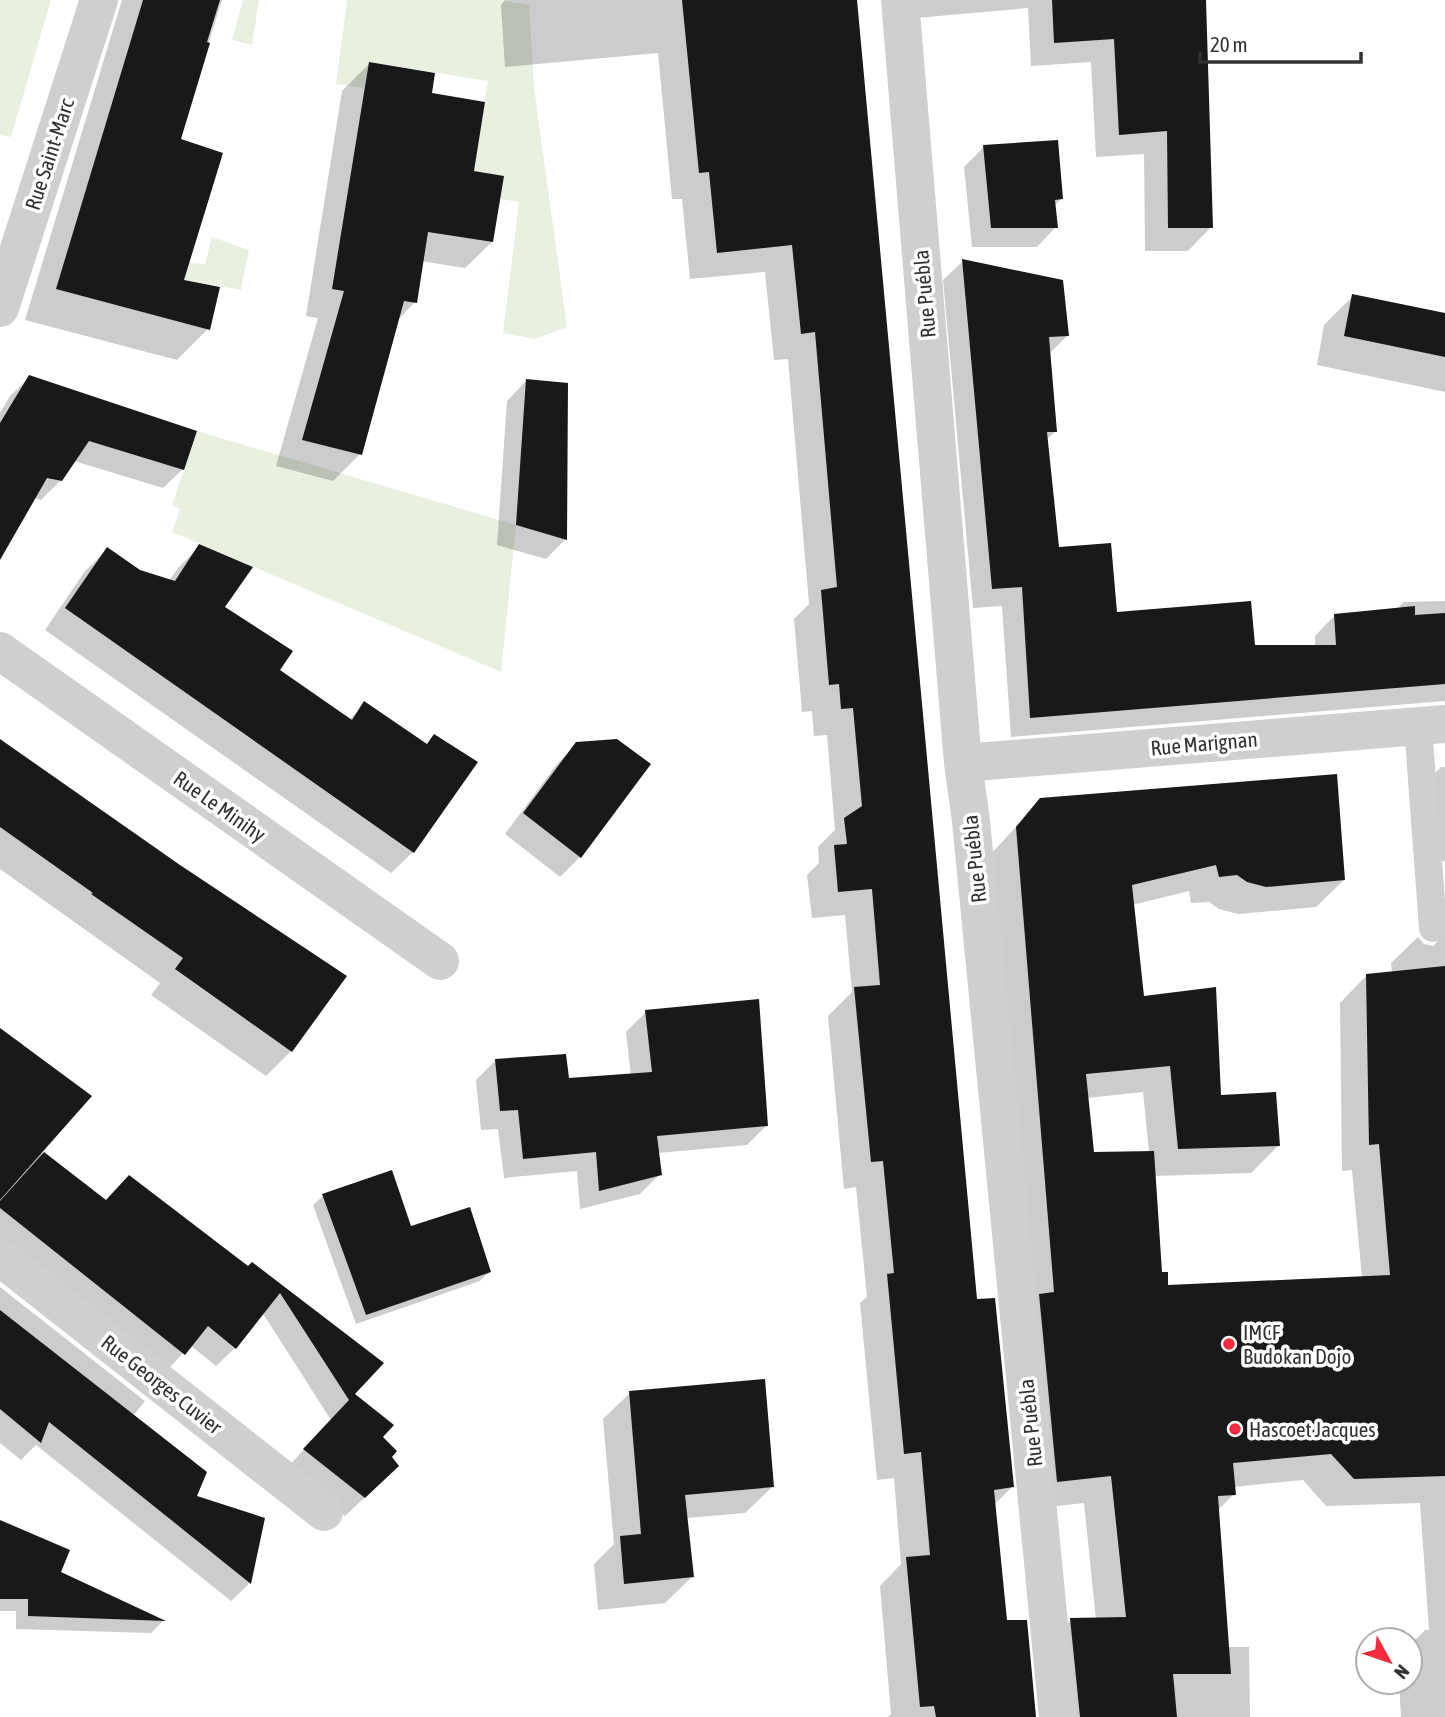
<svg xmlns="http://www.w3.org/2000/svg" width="1445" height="1717" font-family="'Asap Condensed',sans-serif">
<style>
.green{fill:#e9f0e0}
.shadow{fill:#0003;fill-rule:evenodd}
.building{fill:#191919}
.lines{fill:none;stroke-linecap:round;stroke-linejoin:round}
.service{stroke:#cfcfcf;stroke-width:28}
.minor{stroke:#cfcfcf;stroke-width:38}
.tertiary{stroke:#cfcfcf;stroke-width:38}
.poi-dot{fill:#f42a3e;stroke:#fff;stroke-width:2.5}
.labels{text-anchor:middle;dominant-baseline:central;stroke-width:7;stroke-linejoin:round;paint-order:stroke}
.street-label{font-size:21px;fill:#323232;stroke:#fff}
.poi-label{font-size:21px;fill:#323232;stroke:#fff;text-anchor:start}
</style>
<rect width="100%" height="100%" fill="#fff"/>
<path class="green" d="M 0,0 L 51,0 L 11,137 L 0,135 Z
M 243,0 L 259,0 L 252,45 L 232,40 Z
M 347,0 L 500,0 L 529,5 L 534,88 L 567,327 L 535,339 L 503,333 L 519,202 L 500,199 L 503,176 L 474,171 L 488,81 L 369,62 L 364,88 L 336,84 Z
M 212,237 L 249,250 L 241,290 L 184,280 L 189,263 L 205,264 Z
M 197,431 L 516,525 L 501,672 L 172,532 L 180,509 L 172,505 Z"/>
<path class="shadow" d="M 122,0 L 222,0 L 178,140 L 182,281 L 208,329 L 177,360 L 25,320 Z
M 505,0 L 855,0 L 975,1301 L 1012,1487 L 994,1505 L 1005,1622 L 1034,1717 L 888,1717 L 891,1714 L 880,1586 L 901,1564 L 894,1478 L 877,1480 L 860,1303 L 867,1297 L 856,1187 L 844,1189 L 828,1016 L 852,992 L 845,915 L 812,918 L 807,875 L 819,863 L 818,847 L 835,830 L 827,735 L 814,736 L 812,711 L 802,712 L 794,619 L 809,604 L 788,359 L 774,360 L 765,272 L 690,279 L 682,199 L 672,199 L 658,53 L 505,67 L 501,5 Z
M 915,0 L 1204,0 L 1211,227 L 1188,251 L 1145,251 L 1144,154 L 1096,157 L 1091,62 L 1031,66 L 1028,8 L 916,18 Z
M 369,64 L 430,94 L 472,172 L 492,242 L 465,268 L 421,261 L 415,302 L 397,321 L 360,454 L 333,481 L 276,466 L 318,318 L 306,316 L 342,91 Z
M 984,147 L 1061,199 L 1054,206 L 1056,227 L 1037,247 L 972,247 L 964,167 Z
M 963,261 L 1067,336 L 1049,354 L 1056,431 L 1046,440 L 1057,549 L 1116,614 L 1253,646 L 1315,647 L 1315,636 L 1334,616 L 1397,609 L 1404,602 L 1445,601 L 1445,701 L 1011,737 L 1002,606 L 973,608 L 943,280 Z
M 1353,296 L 1445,315 L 1445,392 L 1317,365 L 1324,325 Z
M 30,377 L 183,469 L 163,488 L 74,461 L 61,480 L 41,500 L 34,498 L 0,557 L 0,413 L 10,396 Z
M 526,381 L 566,384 L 565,540 L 546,559 L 497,545 L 507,401 Z
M 199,547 L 223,608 L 278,671 L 349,720 L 365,704 L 426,745 L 434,736 L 413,852 L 391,873 L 45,630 L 85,571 L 107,550 L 139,572 L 169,581 L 178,568 Z
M 0,741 L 291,1051 L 266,1076 L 151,995 L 160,983 L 0,869 Z
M 577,744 L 649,765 L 580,857 L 560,877 L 505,834 L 557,764 Z
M 1441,767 L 1445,767 L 1445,861 L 1419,863 L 1414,795 Z
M 1041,800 L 1344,880 L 1316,907 L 1238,914 L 1219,909 L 1209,902 L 1191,903 L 1189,891 L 1132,905 L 1142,998 L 1219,1097 L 1279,1145 L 1251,1173 L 1154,1176 L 1160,1274 L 1167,1287 L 1362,1278 L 1352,1170 L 1342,1171 L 1340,1003 L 1367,975 L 1392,973 L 1391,963 L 1418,937 L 1424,944 L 1433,946 L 1445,934 L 1445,1717 L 1401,1717 L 1399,1682 L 1410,1682 L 1410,1645 L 1425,1630 L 1429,1630 L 1420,1503 L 1326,1506 L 1303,1480 L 1233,1487 L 1234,1494 L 1217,1511 L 1228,1647 L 1249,1647 L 1250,1717 L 1050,1717 L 1044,1648 L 1071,1620 L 1096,1620 L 1084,1503 L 1030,1509 L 989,856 ZM 1143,1092 L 1149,1152 L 1093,1153 L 1087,1098 Z
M 646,1012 L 767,1125 L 747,1145 L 658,1153 L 660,1174 L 640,1194 L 580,1209 L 577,1171 L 504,1178 L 498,1129 L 481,1130 L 476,1080 L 496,1060 L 567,1080 L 631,1076 L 626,1032 Z
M 0,1030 L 23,1044 L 22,1046 L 40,1152 L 106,1202 L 248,1268 L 381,1363 L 353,1394 L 381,1438 L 378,1485 L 345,1516 L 286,1469 L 331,1420 L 262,1312 L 235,1348 L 216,1366 L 190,1345 L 155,1384 L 0,1263 Z
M 391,1172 L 410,1228 L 489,1272 L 480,1281 L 356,1324 L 313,1205 L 323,1196 Z
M 0,1287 L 145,1401 L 133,1416 L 195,1497 L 250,1583 L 231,1601 L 36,1445 L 21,1460 L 0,1443 Z
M 630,1393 L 772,1487 L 745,1513 L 686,1518 L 692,1577 L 665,1603 L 598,1610 L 594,1564 L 614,1544 L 603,1419 Z
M 0,1521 L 58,1573 L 163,1621 L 151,1633 L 16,1629 L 16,1611 L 0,1611 Z"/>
<path class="building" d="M 143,0 L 220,0 L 207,42 L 210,43 L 181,139 L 223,153 L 184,280 L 220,287 L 210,330 L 56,289 Z
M 682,0 L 857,0 L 977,1299 L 995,1298 L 1014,1487 L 994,1490 L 1007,1620 L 1027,1620 L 1036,1717 L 936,1717 L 934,1706 L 920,1707 L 906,1557 L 930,1555 L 921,1452 L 904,1454 L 887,1274 L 894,1273 L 883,1161 L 871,1162 L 854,987 L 880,985 L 872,889 L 838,892 L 834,845 L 847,844 L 844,818 L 862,806 L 853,708 L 841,709 L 839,684 L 829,685 L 821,590 L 837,587 L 815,332 L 801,334 L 792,245 L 717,253 L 709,172 L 699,173 Z
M 1052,0 L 1206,0 L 1213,228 L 1168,228 L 1167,131 L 1119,135 L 1114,39 L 1054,43 Z
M 369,62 L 435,73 L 432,93 L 485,102 L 474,171 L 504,176 L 493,242 L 428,232 L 417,303 L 404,301 L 362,455 L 302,440 L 344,291 L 332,289 Z
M 1058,140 L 1063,199 L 1055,200 L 1058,228 L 991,228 L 983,145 Z
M 962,259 L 1063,280 L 1069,336 L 1049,337 L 1057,432 L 1047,432 L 1059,547 L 1111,543 L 1117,612 L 1251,601 L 1255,645 L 1336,645 L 1334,614 L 1415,606 L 1415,615 L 1445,613 L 1445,684 L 1030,718 L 1022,587 L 992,589 Z
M 1352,294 L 1445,313 L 1445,357 L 1344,336 Z
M 29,375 L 197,431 L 184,470 L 89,441 L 62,481 L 47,478 L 0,560 L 0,423 Z
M 526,379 L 568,383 L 567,540 L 516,525 Z
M 199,544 L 253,567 L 225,607 L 293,651 L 280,670 L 352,720 L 364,701 L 427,744 L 434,734 L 478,762 L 414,853 L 65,608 L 107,547 L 140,570 L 175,581 Z
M 0,739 L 180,865 L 347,976 L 292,1052 L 175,969 L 183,958 L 91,894 L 93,893 L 0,827 Z
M 617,739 L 651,764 L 581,858 L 523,813 L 576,742 Z
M 1337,774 L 1345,880 L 1266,887 L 1247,882 L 1237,875 L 1219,877 L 1216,865 L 1132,885 L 1144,996 L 1216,987 L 1221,1095 L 1276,1092 L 1280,1146 L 1178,1149 L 1170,1066 L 1086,1074 L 1094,1152 L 1154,1151 L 1162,1272 L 1168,1272 L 1168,1285 L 1390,1275 L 1379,1144 L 1369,1145 L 1366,974 L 1445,966 L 1445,1476 L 1354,1479 L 1331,1454 L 1233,1463 L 1236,1495 L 1218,1496 L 1231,1674 L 1173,1674 L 1177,1717 L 1080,1717 L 1070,1618 L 1126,1617 L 1111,1476 L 1057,1482 L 1039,1294 L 1054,1292 L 1016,827 L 1040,798 Z
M 759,999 L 768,1126 L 657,1136 L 662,1175 L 599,1191 L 596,1152 L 523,1159 L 518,1110 L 500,1111 L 495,1059 L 566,1054 L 569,1078 L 652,1072 L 645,1010 Z
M 0,1028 L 92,1096 L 0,1200 Z
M 44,1152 L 106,1200 L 129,1175 L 248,1266 L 252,1262 L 384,1363 L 355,1394 L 394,1425 L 383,1437 L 397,1451 L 392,1457 L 399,1466 L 365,1498 L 303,1449 L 349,1400 L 280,1293 L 236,1349 L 208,1326 L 185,1355 L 0,1208 L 0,1201 Z
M 392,1170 L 411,1226 L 470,1207 L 491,1272 L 366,1315 L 322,1194 Z
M 0,1310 L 207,1472 L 197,1496 L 265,1518 L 251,1584 L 49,1422 L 41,1443 L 0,1409 Z
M 765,1379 L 774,1487 L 685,1495 L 694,1577 L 624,1584 L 620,1536 L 641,1534 L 629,1391 Z
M 0,1520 L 70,1550 L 61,1572 L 166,1621 L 28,1616 L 28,1599 L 0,1599 Z"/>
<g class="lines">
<path class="service" d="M 1418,726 L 1433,928"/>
<path class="minor" d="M 900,0 L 963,763 L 971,821 L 1058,1717
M 0,651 L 440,961
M 963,763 L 1445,724
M 0,1257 L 324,1512"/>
<path class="tertiary" d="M 0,308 L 99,0"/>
</g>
<g class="poi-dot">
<circle cx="1229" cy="1344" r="7"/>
<circle cx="1235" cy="1429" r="7"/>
</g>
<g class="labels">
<g class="street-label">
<text transform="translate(49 154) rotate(-72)">Rue Saint-Marc</text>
<text transform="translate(924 294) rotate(-95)">Rue Puébla</text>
<text transform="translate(1204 743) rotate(-5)">Rue Marignan</text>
<text transform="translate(220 806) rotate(35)">Rue Le Minihy</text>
<text transform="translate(974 859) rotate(-96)">Rue Puébla</text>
<text transform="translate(162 1384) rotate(38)">Rue Georges Cuvier</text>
<text transform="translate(1030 1423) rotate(-96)">Rue Puébla</text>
</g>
<g class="poi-label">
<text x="1243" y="1332">IMCF<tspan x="1243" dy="24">Budokan Dojo</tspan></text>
<text x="1249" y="1429">Hascoet Jacques</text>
</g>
</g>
<g transform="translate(1389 1661) rotate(130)"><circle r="33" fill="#ffffff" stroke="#adadad" stroke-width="2"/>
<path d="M0-5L12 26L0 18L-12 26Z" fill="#f42a3e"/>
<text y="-10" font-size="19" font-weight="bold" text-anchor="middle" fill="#323232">N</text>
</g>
<path d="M1200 52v10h161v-10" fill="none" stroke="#323232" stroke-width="3.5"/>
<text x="1210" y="52" font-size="21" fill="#323232" stroke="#ffffff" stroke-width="5" paint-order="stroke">20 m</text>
</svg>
